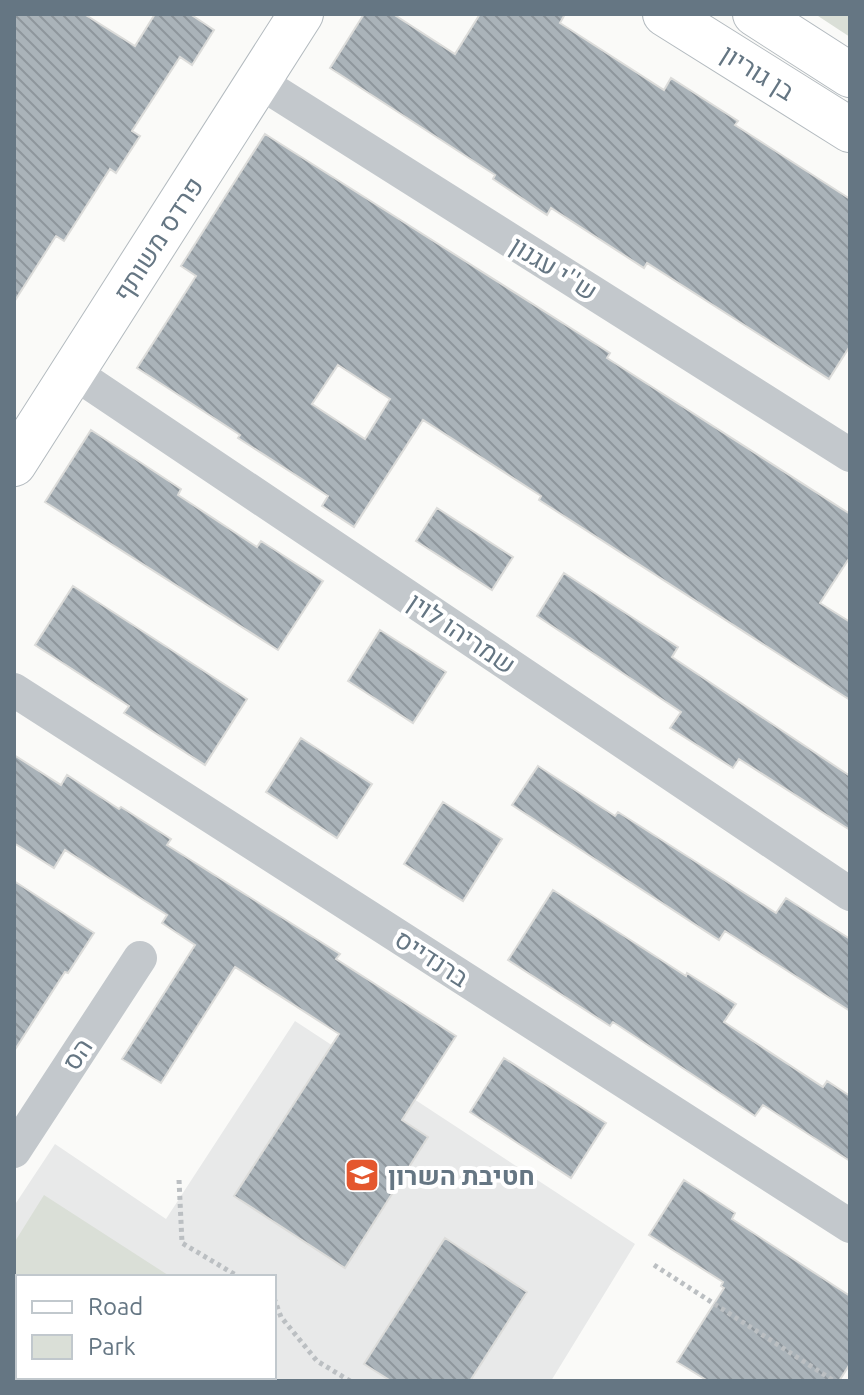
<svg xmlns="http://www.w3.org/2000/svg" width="864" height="1395" font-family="Ubuntu,Heebo,sans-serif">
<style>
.built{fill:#e8e9e9;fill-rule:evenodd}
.green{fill:#dadfd7}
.building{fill:url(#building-back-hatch);stroke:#dcdcda;stroke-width:2;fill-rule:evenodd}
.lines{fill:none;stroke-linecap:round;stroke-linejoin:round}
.secondary-casing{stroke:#b3babf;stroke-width:46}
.path{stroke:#bbbfc2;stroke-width:5;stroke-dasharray:4 4;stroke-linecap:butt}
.street{stroke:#c3c8cc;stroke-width:34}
.secondary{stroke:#fff;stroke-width:44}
.labels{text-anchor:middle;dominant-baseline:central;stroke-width:8;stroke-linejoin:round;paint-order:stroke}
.street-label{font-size:26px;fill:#657683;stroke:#fff}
.poi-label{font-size:26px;font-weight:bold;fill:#657683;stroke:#fff;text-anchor:start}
</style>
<defs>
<pattern id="building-back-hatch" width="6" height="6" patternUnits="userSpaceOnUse" patternTransform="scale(2)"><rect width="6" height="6" fill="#aab3b9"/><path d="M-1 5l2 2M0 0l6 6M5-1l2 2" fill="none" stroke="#8e969c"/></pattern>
</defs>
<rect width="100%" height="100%" fill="#fafaf8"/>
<path class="built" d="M 295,1021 L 635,1244 L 551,1381 L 14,1381 L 14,1206 L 55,1144 L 166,1219 ZM 18,1277 L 274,1277 L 274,1377 L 18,1377 Z"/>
<path class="green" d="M 815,14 L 850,14 L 850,37 Z
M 44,1195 L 171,1277 L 18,1277 L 18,1376 L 14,1373 L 14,1243 Z
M 20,1377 L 207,1377 L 205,1381 L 26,1381 Z"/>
<path class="building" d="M 14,14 L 84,14 L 135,46 L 155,14 L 190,14 L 214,30 L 192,65 L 180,57 L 132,131 L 140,136 L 116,173 L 110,169 L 64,241 L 56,236 L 14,302 Z
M 364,14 L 393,14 L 455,54 L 480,14 L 565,14 L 560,23 L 664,90 L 671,78 L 738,121 L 735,125 L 850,199 L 850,346 L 829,379 L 647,263 L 644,268 L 551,208 L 547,215 L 493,179 L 495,175 L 330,68 Z
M 265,134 L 610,353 L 607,358 L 850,514 L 850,557 L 820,603 L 850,622 L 850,700 L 539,500 L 541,496 L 423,420 L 354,527 L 322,506 L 328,496 L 238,438 L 240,435 L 137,368 L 196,276 L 181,266 ZM 338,365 L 390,399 L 365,439 L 312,404 Z
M 91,430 L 181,489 L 178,495 L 257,547 L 261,541 L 323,581 L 278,650 L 45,502 Z
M 437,508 L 513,557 L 492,590 L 416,541 Z
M 564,573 L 678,647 L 672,657 L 850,776 L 850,830 L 739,759 L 733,768 L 670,728 L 681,712 L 537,616 Z
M 73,586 L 247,699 L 205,765 L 124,713 L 129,706 L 35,645 Z
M 380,630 L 446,672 L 413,723 L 348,681 Z
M 301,738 L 372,784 L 337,838 L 266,792 Z
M 14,755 L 61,785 L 67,775 L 119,809 L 121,807 L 171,839 L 167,845 L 340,954 L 336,959 L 456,1036 L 402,1120 L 428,1137 L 345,1268 L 234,1196 L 339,1034 L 235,967 L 161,1083 L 122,1059 L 195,945 L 162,923 L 167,915 L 65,850 L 54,868 L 14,843 Z
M 538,766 L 615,816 L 618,812 L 776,913 L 786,898 L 850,939 L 850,1011 L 725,931 L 719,940 L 512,805 Z
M 443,802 L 502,839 L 463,901 L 404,864 Z
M 14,881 L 94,933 L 68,973 L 65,972 L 14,1051 Z
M 553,890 L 686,976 L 687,973 L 736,1004 L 724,1022 L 823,1087 L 827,1081 L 850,1096 L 850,1161 L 763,1105 L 755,1116 L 613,1022 L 610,1026 L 508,960 Z
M 504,1058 L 606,1123 L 571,1178 L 470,1112 Z
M 684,1180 L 735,1213 L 732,1219 L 850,1296 L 850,1364 L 839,1381 L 708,1381 L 677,1362 L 724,1288 L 721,1286 L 723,1282 L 649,1235 Z
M 445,1238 L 527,1292 L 470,1381 L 391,1381 L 364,1364 Z"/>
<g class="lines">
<g class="secondary-casing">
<path id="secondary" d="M 665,14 L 850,130
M 755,14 L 850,75
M 14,464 L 301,14"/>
</g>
<path class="path" d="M 179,1180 L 182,1243 L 239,1277
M 654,1265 L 834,1381
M 274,1298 L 281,1317 L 317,1361 L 350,1381"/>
<path class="street" d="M 258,81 L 850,455
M 73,372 L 850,894
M 14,690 L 850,1226
M 14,1151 L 140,958"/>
<use href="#secondary" class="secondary"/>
</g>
<defs>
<g id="school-square" transform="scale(1.8)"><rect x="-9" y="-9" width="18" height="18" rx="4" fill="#e4572e" stroke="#fff"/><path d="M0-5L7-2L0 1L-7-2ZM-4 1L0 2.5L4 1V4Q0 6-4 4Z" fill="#fff"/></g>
</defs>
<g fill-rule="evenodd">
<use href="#school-square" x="362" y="1175"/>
</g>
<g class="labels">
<g class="street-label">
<text transform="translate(758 72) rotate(32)">בן גוריון</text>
<text transform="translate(158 239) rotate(-57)">פרדס משותף</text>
<text transform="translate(554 268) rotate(32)">ש''י עגנון</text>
<text transform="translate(462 633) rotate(34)">שמריהו לוין</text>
<text transform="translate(432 958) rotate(33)">ברנדייס</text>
<text transform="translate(77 1054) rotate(-57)">הס</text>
</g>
<g class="poi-label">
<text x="388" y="1175">חטיבת השרון</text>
</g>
</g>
<rect width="864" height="1395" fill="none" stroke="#657683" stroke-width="32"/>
<rect x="16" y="1275" width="260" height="104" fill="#ffffff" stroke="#c1c8cd" stroke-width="2"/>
<rect x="32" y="1301" width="40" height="12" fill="#ffffff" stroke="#c1c8cd" stroke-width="2"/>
<text x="88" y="1315" font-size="24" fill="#657683">Road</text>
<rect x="32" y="1335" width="40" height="24" fill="#dadfd7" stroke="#c1c8cd" stroke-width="2"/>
<text x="88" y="1355" font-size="24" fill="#657683">Park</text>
</svg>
